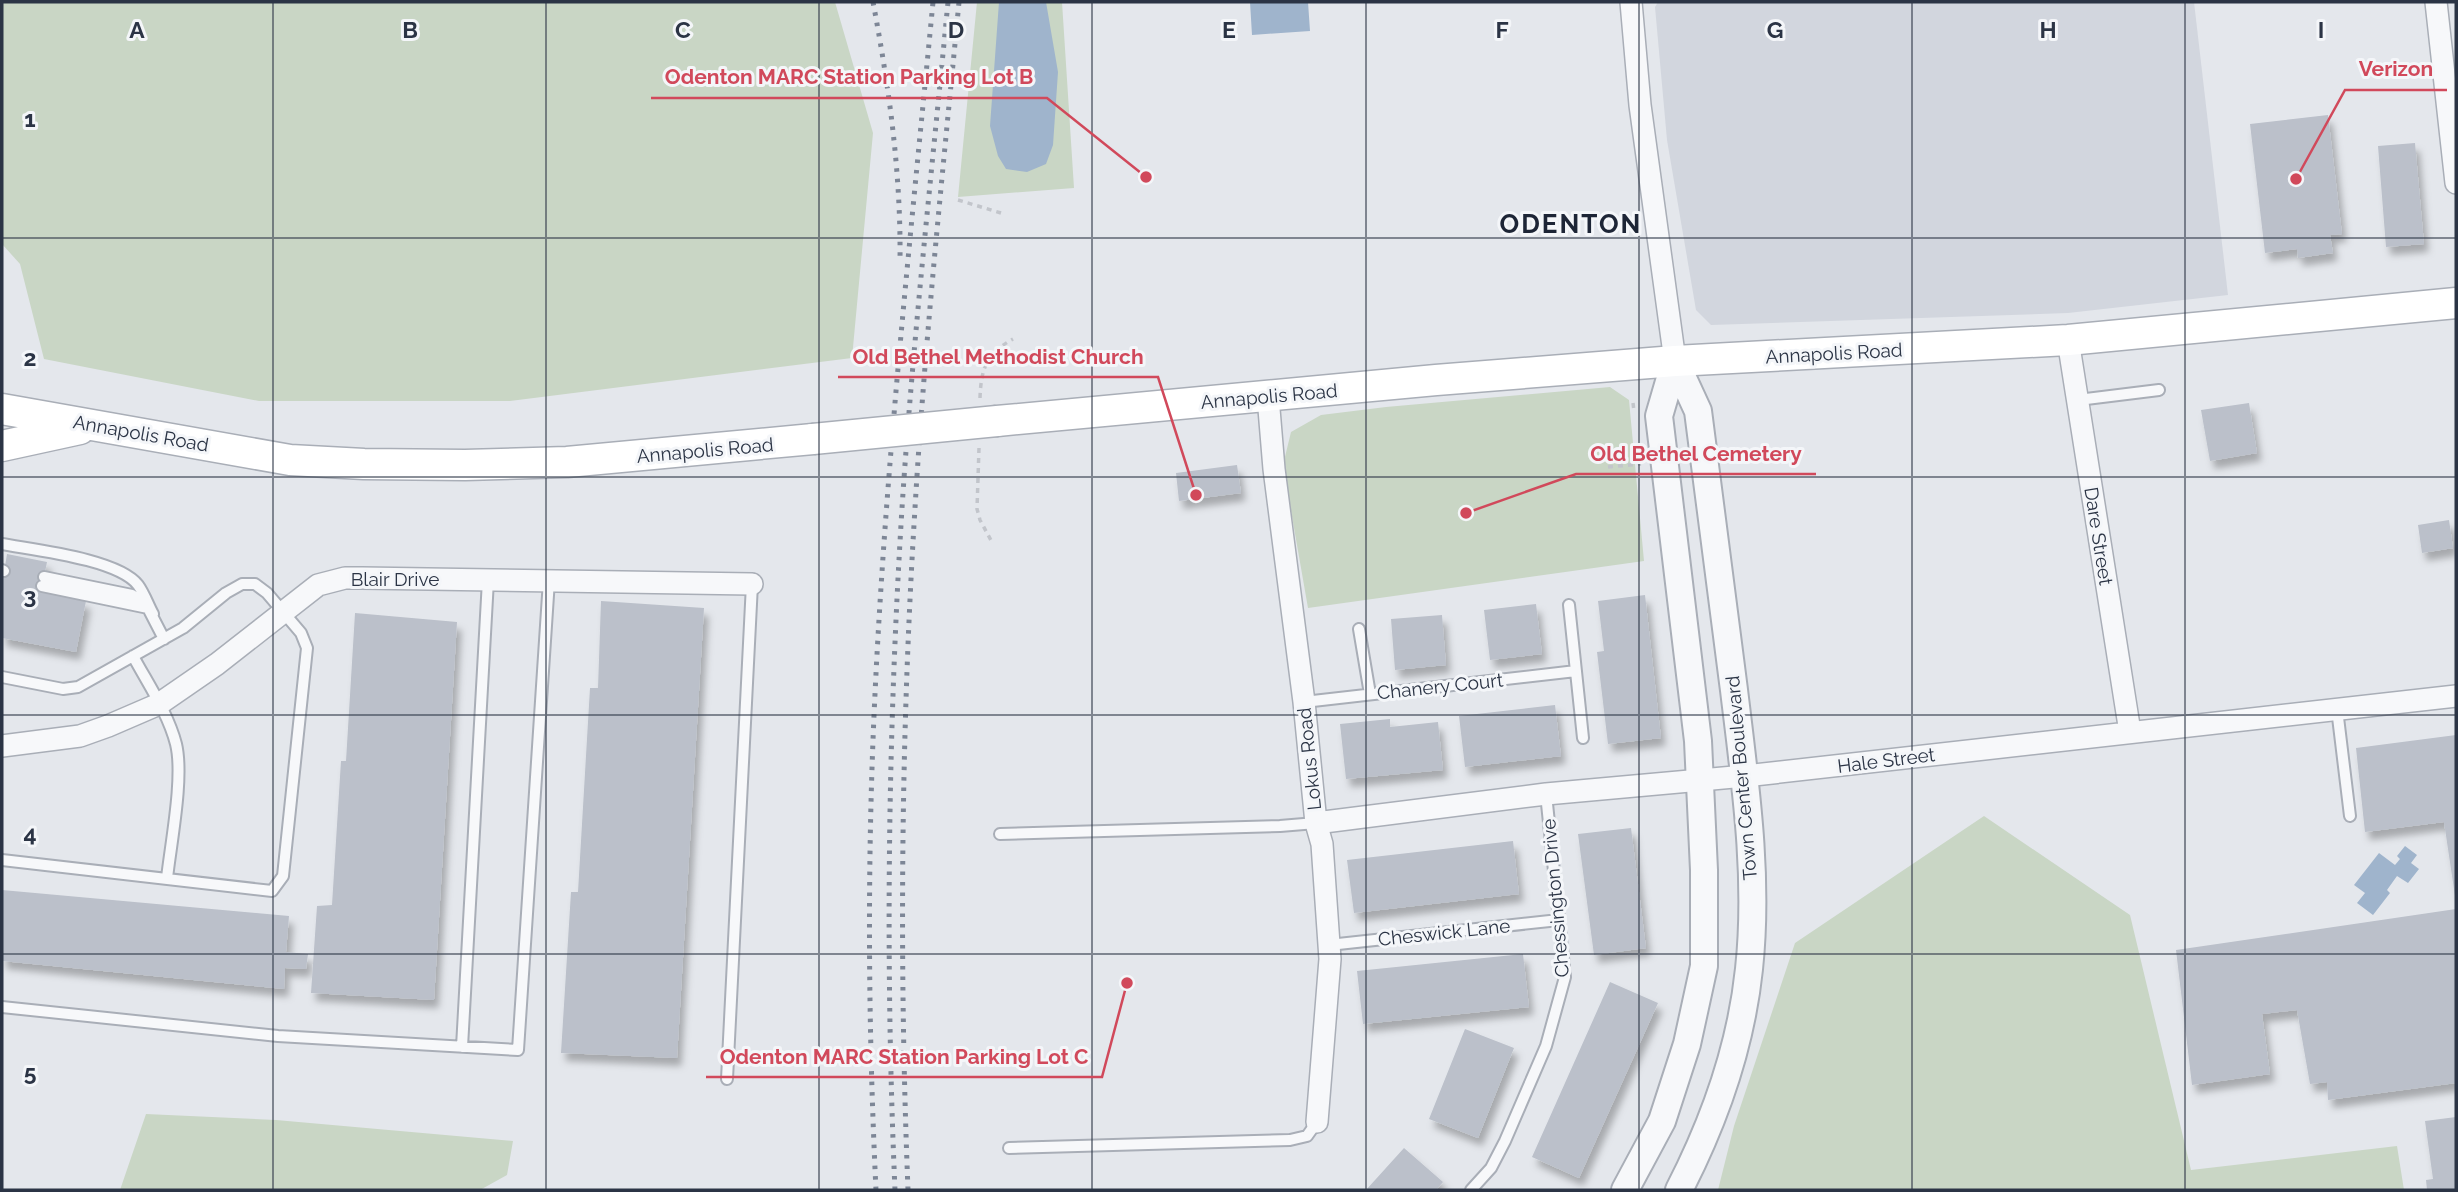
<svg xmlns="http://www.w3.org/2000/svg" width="2458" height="1192" font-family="Raleway,sans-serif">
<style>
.built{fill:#d2d6de}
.green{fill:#c9d6c5}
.water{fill:#9fb4cc}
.building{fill:#bbc0ca;filter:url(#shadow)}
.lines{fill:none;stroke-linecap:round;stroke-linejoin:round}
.service-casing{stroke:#a9aeb7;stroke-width:14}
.minor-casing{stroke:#a9aeb7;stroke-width:24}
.tertiary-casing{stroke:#a9aeb7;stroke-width:30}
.secondary-casing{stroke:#a9aeb7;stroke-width:33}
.path{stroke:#c2c5cb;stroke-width:3.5;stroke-dasharray:5 5;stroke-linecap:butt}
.service{stroke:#f7f8fa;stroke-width:10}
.minor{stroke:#f7f8fa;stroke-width:21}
.tertiary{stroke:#f7f8fa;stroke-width:26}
.secondary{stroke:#fff;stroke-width:30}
.rail{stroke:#7d8696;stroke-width:5;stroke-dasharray:3.5 7;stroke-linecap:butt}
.secondary-bridge-casing{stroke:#a9aeb7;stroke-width:33;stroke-linecap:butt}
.secondary-bridge{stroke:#fff;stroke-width:30}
.grid{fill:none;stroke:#2b3445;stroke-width:2;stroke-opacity:0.55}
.labels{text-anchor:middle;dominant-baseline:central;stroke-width:6;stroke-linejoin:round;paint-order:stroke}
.street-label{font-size:19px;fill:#2b3445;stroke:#f4f6f9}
.district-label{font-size:26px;font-weight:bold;letter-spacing:2px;fill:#1d2536;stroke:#f4f6f9}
.grid-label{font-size:23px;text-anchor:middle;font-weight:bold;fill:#2b3445;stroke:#f4f6f9;stroke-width:6;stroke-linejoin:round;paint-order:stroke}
.leader{fill:none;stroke:#d1495b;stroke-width:2.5}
.callout-dot{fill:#d1495b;stroke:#f4f6f9;stroke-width:2.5}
.callout-label{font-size:21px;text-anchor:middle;font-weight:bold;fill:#d1495b;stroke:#f4f6f9;stroke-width:6;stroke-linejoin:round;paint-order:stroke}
</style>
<defs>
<filter id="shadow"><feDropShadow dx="4.5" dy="8" stdDeviation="3.5" flood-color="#0004"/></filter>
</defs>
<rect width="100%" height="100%" fill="#e4e7ec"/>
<path class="built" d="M 1658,2 L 2194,2 L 2228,295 L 2068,313 L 1711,325 L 1696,310 L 1667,140 L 1655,7 Z"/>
<path class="green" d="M 2,2 L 835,2 L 873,133 L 852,358 L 510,401 L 259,401 L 44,359 L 20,264 L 2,244 Z
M 977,2 L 1062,2 L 1074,188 L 958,197 Z
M 1610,387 L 1629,400 L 1644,561 L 1308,608 L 1283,465 L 1291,432 L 1321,415 L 1386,407 Z
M 1984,816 L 2130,915 L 2191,1170 L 2397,1146 L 2404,1190 L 1718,1190 L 1734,1126 L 1795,943 Z
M 146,1114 L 276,1120 L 513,1141 L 507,1175 L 480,1190 L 120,1190 Z"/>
<path class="water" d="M 999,2 L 1046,2 L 1058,72 L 1053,145 L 1046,164 L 1027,172 L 1006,169 L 998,156 L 990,126 Z
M 1250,2 L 1308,2 L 1310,31 L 1252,35 Z
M 2405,846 L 2417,855 L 2411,863 L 2419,869 L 2408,883 L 2397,876 L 2387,890 L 2390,893 L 2373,915 L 2357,903 L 2365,893 L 2354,885 L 2379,853 L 2395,865 L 2400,859 L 2397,856 Z"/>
<path class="building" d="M 2328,115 L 2342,234 L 2330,235 L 2333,253 L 2298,258 L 2297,249 L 2265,253 L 2250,124 Z
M 2415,143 L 2424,244 L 2386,247 L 2378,146 Z
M 2249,403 L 2257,453 L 2210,461 L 2201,410 Z
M 1237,465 L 1241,493 L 1179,501 L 1176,473 Z
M 2449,520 L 2453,548 L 2422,553 L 2418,525 Z
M 7,554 L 47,562 L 41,592 L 86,601 L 76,652 L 2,638 L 2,584 Z
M 1645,595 L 1661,738 L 1608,744 L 1597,652 L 1604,651 L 1598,601 Z
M 601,601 L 704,608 L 677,1058 L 561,1053 L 571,892 L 578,892 L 590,688 L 598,688 Z
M 1536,604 L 1542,654 L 1490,660 L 1484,610 Z
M 355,613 L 457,622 L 434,1000 L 311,993 L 317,906 L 332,905 L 341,761 L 346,761 Z
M 1442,615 L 1446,665 L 1395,670 L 1391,619 Z
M 1555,705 L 1561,756 L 1465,767 L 1459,716 Z
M 1390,719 L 1390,727 L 1438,722 L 1443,770 L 1346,779 L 1340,724 Z
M 2456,735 L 2456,896 L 2455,896 L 2444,822 L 2365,832 L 2356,748 Z
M 1631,828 L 1646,948 L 1594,955 L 1578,834 Z
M 1513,841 L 1519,894 L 1354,913 L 1347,860 Z
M 2,890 L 289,916 L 286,952 L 308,954 L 306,969 L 285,968 L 284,989 L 2,961 Z
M 2456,909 L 2456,1083 L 2328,1100 L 2327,1082 L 2310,1084 L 2297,1010 L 2262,1014 L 2270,1074 L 2192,1085 L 2176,950 Z
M 1523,954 L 1529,1007 L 1363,1024 L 1357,971 Z
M 1610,982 L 1658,1003 L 1579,1178 L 1532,1157 Z
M 1465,1029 L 1514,1048 L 1478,1138 L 1429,1119 Z
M 2456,1117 L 2456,1190 L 2427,1190 L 2426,1180 L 2433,1179 L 2425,1121 Z
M 1404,1148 L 1443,1182 L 1436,1190 L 1366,1190 Z"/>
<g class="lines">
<g class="service-casing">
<path id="service" d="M 2078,400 L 2159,390
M 2,544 C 34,550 118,559 138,585 C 144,593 148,605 153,614
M 2,570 L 4,571
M 44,577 L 132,595 L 148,608 L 164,639
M 42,586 L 148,608
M 1569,605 L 1583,738
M 1359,629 L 1370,694
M 133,656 C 148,684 168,713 176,744 C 184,777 171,842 167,878
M 2,677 L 63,689 L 78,687 L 183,628 L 226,593 L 242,584 L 255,584 L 267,593 L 301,633 L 307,648 L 283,876 L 272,891 L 2,860
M 1304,702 L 1576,671
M 2337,709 L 2350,816
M 1000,834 L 1280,826 L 1316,823
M 1329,945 L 1559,920
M 2,1007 L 278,1036 L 518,1050 L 549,580
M 462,1047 L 488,580
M 727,1079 L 752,584
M 1009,1148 L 1290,1140 L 1307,1136 L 1317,1122
M 1471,1190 L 1491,1168 L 1505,1141 L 1546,1046 L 1565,977 L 1546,794"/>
</g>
<g class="minor-casing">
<path id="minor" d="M 1631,2 L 1640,105 L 1675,361
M 2436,2 L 2456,183
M 2068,340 L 2130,732
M 1268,397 L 1274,469 L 1304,702 L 1316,823 L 1322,844 L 1330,959 L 1317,1122
M 2,746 L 80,736 L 108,726 L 159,704 L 217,664 L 318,585 L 345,578 L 362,578 L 752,584
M 1316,823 L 1546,794 L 1745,776 L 2456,696"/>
</g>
<g class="tertiary-casing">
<path id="tertiary" d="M 1675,361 L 1698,411 C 1710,504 1722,597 1734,690 C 1745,782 1759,876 1749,969 C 1741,1046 1714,1122 1679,1190
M 1625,1190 L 1662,1121 L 1687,1044 L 1704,966 L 1704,870 L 1698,741 L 1659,416 L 1675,361"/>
</g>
<g class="secondary-casing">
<path id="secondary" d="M 2,409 L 290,460 L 364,464 L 465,465 L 567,462 L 813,439
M 997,421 L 1436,380 L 1675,361 L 2068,340 L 2456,303
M 2,446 L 80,429"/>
</g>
<path class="path" d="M 958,200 L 1001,213
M 980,398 C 981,369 986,354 1013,339
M 1633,403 L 1634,411
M 979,448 L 977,509 L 980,520 L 993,544
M 1608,467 L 1641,464"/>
<use href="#service" class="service"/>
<use href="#minor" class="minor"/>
<use href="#tertiary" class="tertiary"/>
<use href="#secondary" class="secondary"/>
<path class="rail" d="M 873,2 C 889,87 901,173 900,260
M 876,1190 C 868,1025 867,859 875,694 C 886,462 911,232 933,2
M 895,1190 C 885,963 888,735 902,508 C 913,339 932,170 948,2
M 908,1190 C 899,963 901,735 915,508 C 925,339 943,170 959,2"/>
<g class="secondary-bridge-casing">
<path id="secondary-bridge" d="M 813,439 L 997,421"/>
</g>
<use href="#secondary-bridge" class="secondary-bridge"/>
</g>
<path class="grid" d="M 273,2 L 273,1190M 546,2 L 546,1190M 819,2 L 819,1190M 1092,2 L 1092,1190M 1366,2 L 1366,1190M 1639,2 L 1639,1190M 1912,2 L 1912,1190M 2185,2 L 2185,1190M 2,238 L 2456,238M 2,477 L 2456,477M 2,715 L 2456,715M 2,954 L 2456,954"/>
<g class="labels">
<g class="street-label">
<text transform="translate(1834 353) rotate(-3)">Annapolis Road</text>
<text transform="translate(1269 396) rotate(-5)">Annapolis Road</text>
<text transform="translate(141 433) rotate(10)">Annapolis Road</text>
<text transform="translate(705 450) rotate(-5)">Annapolis Road</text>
<text transform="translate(2099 536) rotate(81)">Dare Street</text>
<text x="395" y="579">Blair Drive</text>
<text transform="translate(1440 686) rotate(-6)">Chanery Court</text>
<text transform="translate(1309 759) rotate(-96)">Lokus Road</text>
<text transform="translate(1886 760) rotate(-7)">Hale Street</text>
<text transform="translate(1741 778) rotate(-95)">Town Center Boulevard</text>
<text transform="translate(1555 898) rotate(-95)">Chessington Drive</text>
<text transform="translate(1444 932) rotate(-6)">Cheswick Lane</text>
</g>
<g class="district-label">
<text x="1571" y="224">ODENTON</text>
</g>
</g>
<g class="grid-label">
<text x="137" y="38">A</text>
<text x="410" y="38">B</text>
<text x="683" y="38">C</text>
<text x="956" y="38">D</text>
<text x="1229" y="38">E</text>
<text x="1502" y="38">F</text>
<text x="1775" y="38">G</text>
<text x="2048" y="38">H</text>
<text x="2321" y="38">I</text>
<text x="30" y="127">1</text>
<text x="30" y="366">2</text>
<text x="30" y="604">3</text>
<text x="30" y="842">4</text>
<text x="30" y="1081">5</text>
</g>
<path class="leader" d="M2296 179L2345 90H2447M1146 177L1047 98H651M1196 495L1158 377H838M1466 513L1576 474H1816M1127 983L1102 1077H706"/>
<g class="callout-dot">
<circle cx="2296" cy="179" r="7"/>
<circle cx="1146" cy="177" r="7"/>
<circle cx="1196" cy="495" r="7"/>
<circle cx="1466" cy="513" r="7"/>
<circle cx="1127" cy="983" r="7"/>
</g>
<g class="callout-label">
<text x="2396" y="76">Verizon</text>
<text x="849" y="84">Odenton MARC Station Parking Lot B</text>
<text x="998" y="364">Old Bethel Methodist Church</text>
<text x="1696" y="461">Old Bethel Cemetery</text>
<text x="904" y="1064">Odenton MARC Station Parking Lot C</text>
</g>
<rect width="2458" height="1192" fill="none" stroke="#2b3445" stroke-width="7"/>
</svg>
